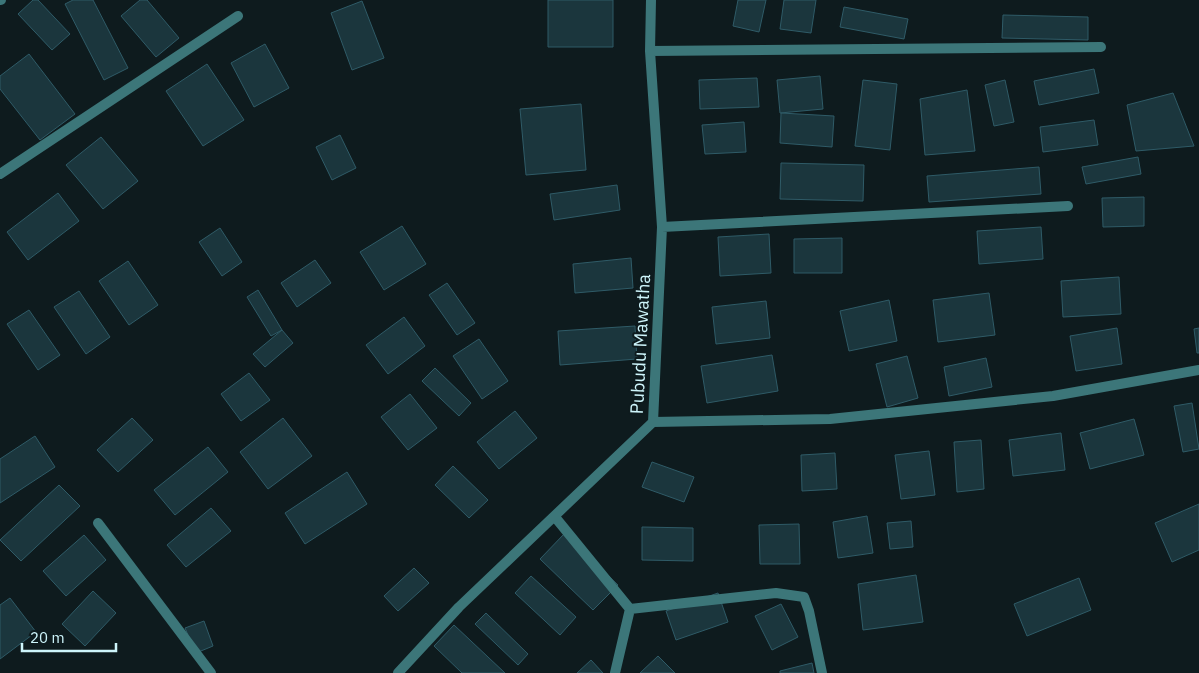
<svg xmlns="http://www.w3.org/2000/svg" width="1199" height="673" font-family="'IBM Plex Sans',sans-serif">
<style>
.building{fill:#1b363d;stroke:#2f5b67}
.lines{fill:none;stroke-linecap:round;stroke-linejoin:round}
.minor{stroke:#3c7679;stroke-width:10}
.labels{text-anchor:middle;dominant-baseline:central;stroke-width:4;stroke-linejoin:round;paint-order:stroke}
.street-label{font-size:18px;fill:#cef5fb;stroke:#0e1b1e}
</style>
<rect width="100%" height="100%" fill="#0e1b1e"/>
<path class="building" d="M 33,0 L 38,0 L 70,34 L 52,50 L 18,14 Z
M 73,0 L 93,0 L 128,68 L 104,80 L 65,4 Z
M 140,0 L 147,0 L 179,38 L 156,57 L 121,16 Z
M 548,0 L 613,0 L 613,47 L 548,47 Z
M 738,0 L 766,0 L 759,32 L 733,26 Z
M 784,0 L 816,0 L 811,33 L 780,29 Z
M 362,1 L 384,58 L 352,70 L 331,13 Z
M 844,7 L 908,19 L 904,39 L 840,27 Z
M 1003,15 L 1088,17 L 1088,40 L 1002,38 Z
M 265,44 L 289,88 L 254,107 L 231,63 Z
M 29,54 L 75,114 L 40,140 L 0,89 L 0,76 Z
M 207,64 L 244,120 L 203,146 L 166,91 Z
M 1094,69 L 1099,93 L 1039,105 L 1034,81 Z
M 820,76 L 823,109 L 780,113 L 777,80 Z
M 757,78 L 759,107 L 700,109 L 699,80 Z
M 863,80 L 897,84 L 890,150 L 855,146 Z
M 1005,80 L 1014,122 L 994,126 L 985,85 Z
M 967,90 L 975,151 L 925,155 L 920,99 Z
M 1173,93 L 1194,146 L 1136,151 L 1127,105 Z
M 581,104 L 586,170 L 526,175 L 520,109 Z
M 781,113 L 834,116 L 832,147 L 780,143 Z
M 1094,120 L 1098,145 L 1043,152 L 1040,127 Z
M 744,122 L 746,152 L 705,154 L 702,125 Z
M 340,135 L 356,168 L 332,180 L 316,147 Z
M 101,137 L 138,181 L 103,209 L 66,165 Z
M 1138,157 L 1141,174 L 1086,184 L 1082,167 Z
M 781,163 L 864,165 L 863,201 L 780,199 Z
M 1039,167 L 1041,194 L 929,202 L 927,176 Z
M 617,185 L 620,210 L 554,220 L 550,194 Z
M 58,193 L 79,221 L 28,260 L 7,232 Z
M 1144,197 L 1144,226 L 1103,227 L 1102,198 Z
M 402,226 L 426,264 L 384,290 L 360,252 Z
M 1041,227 L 1043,259 L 979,264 L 977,231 Z
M 220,228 L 242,262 L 222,276 L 199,242 Z
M 769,234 L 771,273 L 720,276 L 718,237 Z
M 842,238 L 842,273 L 794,273 L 794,239 Z
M 631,258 L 633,288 L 575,293 L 573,264 Z
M 315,260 L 331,283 L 297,307 L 281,283 Z
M 128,261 L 158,305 L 129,325 L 99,281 Z
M 1119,277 L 1121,314 L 1063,317 L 1061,281 Z
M 447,283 L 475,323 L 457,335 L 429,295 Z
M 258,290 L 282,330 L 271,336 L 247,297 Z
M 79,291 L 110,337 L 86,354 L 54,307 Z
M 989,293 L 995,335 L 938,342 L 933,300 Z
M 889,300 L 897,341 L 849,351 L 840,311 Z
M 766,301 L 770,338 L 716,344 L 712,307 Z
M 29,310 L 60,355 L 38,370 L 7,324 Z
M 404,317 L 425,346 L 388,374 L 366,345 Z
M 635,326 L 637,359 L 560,365 L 558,331 Z
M 1117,328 L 1122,364 L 1076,371 L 1070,336 Z
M 1199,328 L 1199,353 L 1197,353 L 1194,329 Z
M 282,330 L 293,343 L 265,367 L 253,354 Z
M 479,339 L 508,381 L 482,399 L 453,356 Z
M 772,355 L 778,391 L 707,403 L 701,366 Z
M 907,356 L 918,398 L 887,407 L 876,364 Z
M 986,358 L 992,387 L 949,396 L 944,367 Z
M 435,368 L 471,403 L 459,416 L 422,381 Z
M 249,373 L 270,400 L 241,421 L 221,394 Z
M 410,394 L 437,428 L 408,450 L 381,417 Z
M 1192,403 L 1199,449 L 1183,452 L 1174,406 Z
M 515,411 L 537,438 L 499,469 L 477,442 Z
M 132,418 L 153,440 L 118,472 L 97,450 Z
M 283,418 L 312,456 L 268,489 L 240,452 Z
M 1134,419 L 1144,455 L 1090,469 L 1080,433 Z
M 1061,433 L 1065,470 L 1013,476 L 1009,440 Z
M 35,436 L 55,467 L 0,503 L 0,459 Z
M 981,440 L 984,489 L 957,492 L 954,442 Z
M 208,447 L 228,472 L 175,515 L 154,490 Z
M 929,451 L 935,495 L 901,499 L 895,455 Z
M 835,453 L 837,489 L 802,491 L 801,455 Z
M 652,462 L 694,477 L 684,502 L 642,487 Z
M 453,466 L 488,500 L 469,518 L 435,485 Z
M 347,472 L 367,504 L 305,544 L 285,513 Z
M 59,485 L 80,506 L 21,561 L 0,540 Z
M 1199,504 L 1199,550 L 1172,562 L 1155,523 Z
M 211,508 L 231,531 L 186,567 L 167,545 Z
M 867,516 L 873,553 L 838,558 L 833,522 Z
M 911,521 L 913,547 L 890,549 L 887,523 Z
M 799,524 L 800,564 L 760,564 L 759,525 Z
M 642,527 L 693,528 L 693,561 L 642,560 Z
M 565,533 L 618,585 L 593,610 L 540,559 Z
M 84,535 L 106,560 L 66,596 L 43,571 Z
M 414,568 L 429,583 L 398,611 L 384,596 Z
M 916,575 L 923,622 L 863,630 L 858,584 Z
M 531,576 L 576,617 L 560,635 L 515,593 Z
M 1079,578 L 1091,610 L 1027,636 L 1014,604 Z
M 93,591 L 116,613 L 85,646 L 62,624 Z
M 718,593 L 728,622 L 676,640 L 666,611 Z
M 10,598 L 36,632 L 0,659 L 0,605 Z
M 781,604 L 798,637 L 772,650 L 755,616 Z
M 486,613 L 528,654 L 518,665 L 475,624 Z
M 204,621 L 213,646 L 196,653 L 185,628 Z
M 454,625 L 505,673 L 462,673 L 434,646 Z
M 658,656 L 675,673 L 640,673 Z
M 591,660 L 603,673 L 577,673 Z
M 812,663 L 814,673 L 780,673 L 780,671 Z"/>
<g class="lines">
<path class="minor" d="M 0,0 L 1,0
M 650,51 L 1101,47
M 0,174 L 238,16
M 662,227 L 1068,206
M 653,422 L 830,419 L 1053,396 L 1199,370
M 555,517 L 630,609 L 776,593 L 804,597 L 809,611 L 822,673
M 98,523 L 211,673
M 398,673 L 459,607 L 653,422 L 662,227 L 650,51 L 651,0
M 615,673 L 630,609"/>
</g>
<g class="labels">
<g class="street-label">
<text transform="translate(640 344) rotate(-87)">Pubudu Mawatha</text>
</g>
</g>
<path d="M22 643v8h94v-8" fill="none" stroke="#cef5fb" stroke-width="2.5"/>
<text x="30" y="643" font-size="15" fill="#cef5fb" stroke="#0e1b1e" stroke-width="4" paint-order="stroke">20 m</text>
</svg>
